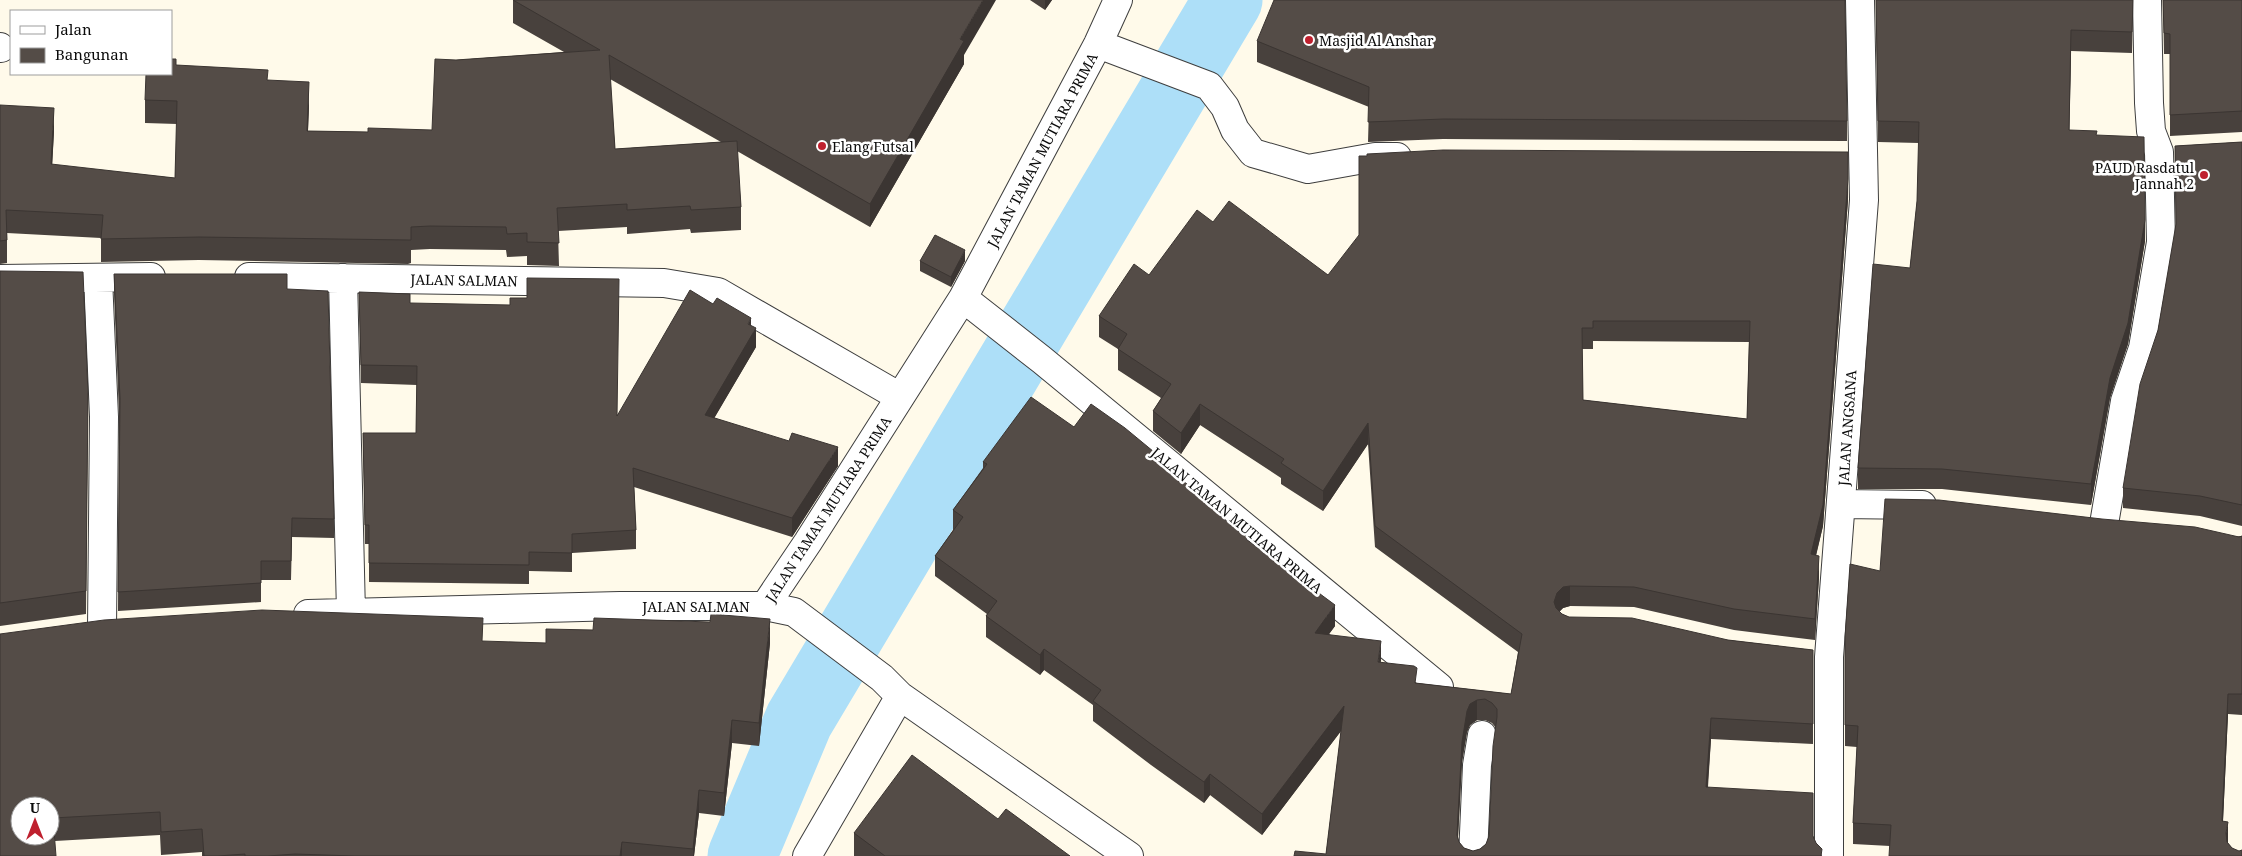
<svg xmlns="http://www.w3.org/2000/svg" width="2242" height="856" font-family="'Noto Serif',serif">
<style>
.lines{fill:none;stroke-linecap:round;stroke-linejoin:round}
.river{stroke:#addff8;stroke-width:69}
.minor-casing{stroke:#3e3e3e;stroke-width:30}
.minor{stroke:#fff;stroke-width:28}
.wall{fill:#48413d;fill-rule:evenodd}
.shaded-wall{fill:#3b3532}
.building{fill:#544c47;stroke:#3b3532;fill-rule:evenodd}
.poi-dot{fill:#bf202e;stroke:#fff;stroke-width:2}
.labels{text-anchor:middle;dominant-baseline:central;stroke-width:5;stroke-linejoin:round;paint-order:stroke}
.poi-label{font-size:14px;fill:#0b0b0b;stroke:#fff;text-anchor:start}
.street-label{font-size:14px;fill:#0b0b0b;stroke:#fff}
</style>
<rect width="100%" height="100%" fill="#fffaea"/>
<g class="lines">
<path class="river" d="M 742,856 L 799,720 L 1228,0"/>
<g class="minor-casing">
<path id="minor" d="M 1098,44 L 1209,86 L 1225,107 L 1235,130 L 1253,153 L 1308,169 L 1375,157 L 1397,157
M 0,47 L 1,48
M 249,277 L 664,283 L 718,292 L 900,397
M 98,278 L 104,417 L 102,628
M 343,278 L 351,613
M 0,279 L 151,277
M 963,298 L 1042,360 L 1439,687
M 1841,504 L 1922,505
M 2104,524 L 2125,401 L 2143,348 L 2161,242 L 2159,152 L 2151,131 L 2149,103 L 2147,0
M 765,606 L 808,542 L 963,298 L 1098,44 L 1118,0
M 308,614 L 620,606 L 765,606 L 794,612 L 882,678 L 900,696 L 1129,856
M 807,856 L 900,696
M 1473,856 L 1477,765 L 1482,735
M 1829,856 L 1829,657 L 1864,200 L 1860,0"/>
</g>
<use href="#minor" class="minor"/>
</g>
<path class="wall" d="M 513,0 L 964,55 L 964,64 L 870,227 L 737,151 L 741,207 L 741,230 L 691,233 L 690,229 L 627,234 L 627,227 L 558,231 L 559,266 L 527,265 L 527,256 L 507,257 L 506,250 L 430,249 L 411,250 L 411,263 L 408,264 L 199,260 L 101,262 L 101,238 L 7,233 L 7,263 L 0,264 L 0,105 L 54,131 L 52,165 L 175,178 L 177,124 L 145,123 L 145,100 L 176,65 L 268,80 L 309,105 L 308,131 L 368,132 L 432,130 L 456,60 L 564,52 L 513,23 ZM 610,79 L 721,142 L 615,149 Z
M 1030,0 L 1052,0 L 1045,10 Z
M 1876,0 L 2133,0 L 2132,53 L 2071,51 L 2069,130 L 2097,135 L 2145,241 L 2128,344 L 2110,398 L 2091,505 L 1942,489 L 1858,489 L 1858,468 L 1910,268 L 1917,201 L 1919,143 L 1878,142 Z
M 2163,0 L 2242,0 L 2242,132 L 2170,136 L 2170,54 L 2164,54 Z
M 1257,41 L 1847,121 L 1847,141 L 1443,139 L 1368,142 L 1369,107 L 1257,62 Z
M 2242,142 L 2242,526 L 2200,516 L 2123,508 L 2123,488 L 2158,330 L 2176,226 L 2175,146 Z
M 1848,200 L 1823,526 L 1816,556 L 1819,577 L 1815,640 L 1734,630 L 1634,607 L 1570,606 L 1563,608 L 1559,612 L 1562,614 L 1569,617 L 1728,640 L 1813,650 L 1813,744 L 1711,739 L 1708,787 L 1813,836 L 1816,843 L 1822,856 L 1326,854 L 1341,731 L 1262,835 L 1210,795 L 1204,803 L 1151,765 L 1093,721 L 1093,705 L 1044,670 L 1040,675 L 986,637 L 986,616 L 987,614 L 935,576 L 935,556 L 953,530 L 953,510 L 983,468 L 983,462 L 1074,427 L 1171,472 L 1248,541 L 1335,626 L 1329,634 L 1417,683 L 1511,694 L 1518,652 L 1375,547 L 1368,444 L 1323,511 L 1281,484 L 1281,478 L 1200,425 L 1181,454 L 1153,431 L 1153,411 L 1161,398 L 1118,370 L 1118,349 L 1099,337 L 1099,316 L 1213,222 L 1328,275 ZM 1593,341 L 1749,342 L 1747,419 L 1583,400 L 1582,349 L 1593,349 ZM 1477,720 L 1485,720 L 1492,723 L 1496,728 L 1489,836 L 1486,844 L 1480,849 L 1473,851 L 1464,848 L 1459,842 L 1458,838 L 1462,762 L 1467,732 L 1470,725 Z
M 920,261 L 965,261 L 951,287 L 920,271 Z
M 0,271 L 88,394 L 86,614 L 0,626 Z
M 114,274 L 287,289 L 334,519 L 334,538 L 292,537 L 291,580 L 261,580 L 261,602 L 118,611 L 119,414 L 114,293 Z
M 359,292 L 410,303 L 617,415 L 751,326 L 756,347 L 714,418 L 838,466 L 792,537 L 634,487 L 636,530 L 636,549 L 572,553 L 572,572 L 529,571 L 529,584 L 369,582 L 369,544 L 365,544 L 363,433 L 416,433 L 417,385 L 361,383 Z
M 2242,536 L 2242,715 L 2228,714 L 2223,821 L 2228,843 L 2232,848 L 2242,856 L 1890,846 L 1853,844 L 1853,823 L 1857,747 L 1845,746 L 1845,637 L 1880,571 Z
M 0,634 L 546,643 L 770,643 L 759,746 L 732,743 L 724,816 L 699,813 L 694,856 L 202,856 L 202,852 L 161,855 L 160,835 L 55,841 Z
M 998,819 L 1070,856 L 854,856 L 854,833 Z"/>
<path class="shaded-wall" d="M 983,0 L 996,0 L 964,55 L 964,64 L 870,227 L 870,204 L 960,39 Z
M 1045,0 L 1052,0 L 1045,10 Z
M 2071,30 L 2071,51 L 2069,151 L 2069,130 Z
M 309,82 L 309,105 L 307,154 L 307,131 Z
M 54,108 L 54,131 L 51,188 L 51,164 Z
M 1848,179 L 1848,200 L 1823,526 L 1811,575 L 1811,554 Z
M 2145,220 L 2145,241 L 2128,344 L 2110,398 L 2091,505 L 2091,484 L 2110,378 Z
M 965,250 L 965,261 L 951,287 L 951,277 Z
M 751,318 L 751,336 L 756,328 L 756,347 L 705,434 L 705,415 Z
M 1200,404 L 1200,425 L 1181,454 L 1181,433 Z
M 1368,423 L 1368,444 L 1323,511 L 1323,491 Z
M 838,447 L 838,466 L 792,537 L 792,518 Z
M 1222,510 L 1222,531 L 1219,515 Z
M 1819,556 L 1819,577 L 1815,640 L 1815,619 Z
M 1570,586 L 1570,606 L 1563,608 L 1557,614 L 1554,602 L 1557,593 L 1563,587 Z
M 1335,605 L 1335,626 L 1315,653 L 1315,633 Z
M 770,619 L 770,643 L 759,746 L 759,723 Z
M 1381,641 L 1381,661 L 1378,683 L 1378,662 Z
M 1044,649 L 1044,670 L 1040,675 L 1040,655 Z
M 2228,694 L 2228,714 L 2222,842 L 2222,821 Z
M 1477,700 L 1477,720 L 1470,725 L 1467,732 L 1462,762 L 1457,855 L 1457,835 L 1462,742 L 1467,711 L 1470,704 Z
M 1344,706 L 1344,727 L 1262,835 L 1262,814 Z
M 1711,718 L 1711,739 L 1706,807 L 1706,787 Z
M 732,720 L 732,743 L 724,816 L 724,793 Z
M 1210,774 L 1210,795 L 1204,803 L 1204,782 Z
M 699,790 L 699,813 L 694,856 L 693,856 L 693,849 Z
M 2228,822 L 2228,842 L 2226,854 L 2226,833 Z
M 622,842 L 622,856 L 620,856 Z"/>
<path class="building" d="M 513,0 L 983,0 L 960,39 L 964,41 L 870,204 L 609,55 L 615,149 L 737,141 L 741,207 L 691,210 L 690,206 L 627,210 L 627,204 L 557,208 L 559,243 L 527,242 L 527,233 L 507,234 L 506,227 L 430,226 L 411,227 L 411,240 L 408,240 L 199,237 L 101,239 L 103,215 L 6,210 L 7,240 L 0,241 L 0,105 L 54,108 L 51,164 L 175,178 L 177,101 L 145,100 L 146,74 L 171,74 L 171,59 L 176,59 L 176,65 L 268,70 L 267,80 L 309,82 L 307,131 L 368,132 L 368,128 L 432,130 L 435,59 L 456,60 L 600,50 Z
M 1274,0 L 1845,0 L 1847,121 L 1443,119 L 1368,122 L 1369,87 L 1257,41 Z
M 1876,0 L 2133,0 L 2132,32 L 2071,30 L 2069,130 L 2097,131 L 2096,135 L 2144,137 L 2145,220 L 2128,323 L 2110,378 L 2091,484 L 1942,469 L 1858,468 L 1873,264 L 1910,268 L 1917,201 L 1919,122 L 1878,121 Z
M 2163,0 L 2242,0 L 2242,111 L 2170,115 L 2170,34 L 2164,33 Z
M 2242,142 L 2242,505 L 2200,496 L 2123,488 L 2140,384 L 2158,330 L 2176,224 L 2175,146 Z
M 1443,150 L 1848,152 L 1848,179 L 1823,505 L 1811,554 L 1819,556 L 1815,619 L 1734,609 L 1634,587 L 1570,586 L 1563,587 L 1557,593 L 1554,602 L 1556,608 L 1562,614 L 1569,617 L 1632,618 L 1728,640 L 1813,650 L 1813,724 L 1711,718 L 1706,787 L 1813,793 L 1813,836 L 1816,843 L 1822,849 L 1821,856 L 1294,856 L 1295,851 L 1326,854 L 1344,706 L 1262,814 L 1210,774 L 1204,782 L 1151,744 L 1093,701 L 1101,690 L 1044,649 L 1040,655 L 986,616 L 997,601 L 935,556 L 963,517 L 953,510 L 987,464 L 983,462 L 1031,397 L 1074,427 L 1091,404 L 1125,428 L 1171,466 L 1168,470 L 1222,510 L 1219,515 L 1248,537 L 1246,539 L 1335,605 L 1315,633 L 1381,641 L 1378,662 L 1414,666 L 1417,668 L 1415,683 L 1511,694 L 1522,634 L 1375,526 L 1368,423 L 1323,491 L 1281,463 L 1284,459 L 1200,404 L 1181,433 L 1153,411 L 1171,384 L 1118,349 L 1127,334 L 1099,316 L 1134,264 L 1149,275 L 1197,210 L 1213,222 L 1229,201 L 1328,275 L 1359,235 L 1359,156 L 1367,156 L 1367,154 ZM 1593,321 L 1750,321 L 1747,419 L 1583,400 L 1582,328 L 1593,328 ZM 1485,699 L 1492,703 L 1497,709 L 1497,717 L 1493,746 L 1489,836 L 1486,844 L 1480,849 L 1473,851 L 1464,848 L 1459,842 L 1457,835 L 1462,742 L 1467,711 L 1470,704 L 1477,700 Z
M 935,235 L 965,250 L 951,277 L 920,261 Z
M 0,271 L 83,272 L 88,394 L 86,591 L 0,603 Z
M 114,274 L 287,274 L 287,289 L 328,291 L 334,519 L 292,518 L 291,561 L 261,561 L 261,583 L 118,592 L 120,398 Z
M 527,278 L 619,279 L 617,416 L 690,290 L 713,304 L 717,298 L 751,318 L 748,324 L 756,328 L 705,415 L 789,441 L 792,433 L 838,447 L 792,518 L 633,468 L 636,530 L 572,534 L 572,553 L 529,552 L 529,565 L 369,563 L 369,525 L 365,525 L 363,433 L 416,433 L 417,366 L 361,365 L 359,292 L 410,294 L 410,303 L 510,305 L 510,298 L 527,298 Z
M 1885,499 L 1939,500 L 2102,519 L 2195,527 L 2239,537 L 2242,536 L 2242,694 L 2228,694 L 2222,821 L 2228,822 L 2226,833 L 2227,842 L 2232,848 L 2239,851 L 2242,850 L 2242,856 L 1889,856 L 1891,825 L 1853,823 L 1858,726 L 1845,725 L 1845,637 L 1850,564 L 1880,571 Z
M 262,610 L 483,618 L 482,641 L 546,643 L 546,629 L 593,630 L 594,618 L 710,622 L 711,614 L 770,619 L 759,723 L 732,720 L 724,793 L 699,790 L 693,849 L 622,842 L 620,856 L 354,856 L 295,854 L 268,856 L 245,856 L 245,854 L 218,856 L 204,856 L 202,829 L 161,832 L 160,812 L 53,818 L 56,856 L 0,856 L 0,634 L 104,620 ZM 20,806 L 50,806 L 50,836 L 20,836 Z
M 912,755 L 998,819 L 1006,809 L 1070,856 L 885,856 L 854,833 Z"/>
<g class="poi-dot">
<circle cx="1309" cy="40" r="5"/>
<circle cx="822" cy="146" r="5"/>
<circle cx="2204" cy="175" r="5"/>
</g>
<g class="labels">
<g class="poi-label">
<text x="1319" y="40">Masjid Al Anshar</text>
<text x="832" y="146">Elang Futsal</text>
<text x="2194" y="167" text-anchor="end">PAUD Rasdatul<tspan x="2194" dy="16">Jannah 2</tspan></text>
</g>
<g class="street-label">
<text transform="translate(1042 150) rotate(-62)">JALAN TAMAN MUTIARA PRIMA</text>
<text transform="translate(464 280) rotate(1)">JALAN SALMAN</text>
<text transform="translate(1847 428) rotate(-86)">JALAN ANGSANA</text>
<text transform="translate(828 509) rotate(-57)">JALAN TAMAN MUTIARA PRIMA</text>
<text transform="translate(1237 520) rotate(40)">JALAN TAMAN MUTIARA PRIMA</text>
<text x="696" y="606">JALAN SALMAN</text>
</g>
</g>
<rect x="10" y="10" width="162" height="65" fill="#ffffff" stroke="#9d9d9d"/>
<rect x="20" y="26" width="25" height="8" fill="#ffffff" stroke="#9d9d9d"/>
<text x="55" y="35" font-size="15" fill="#0b0b0b">Jalan</text>
<rect x="20" y="48" width="25" height="15" fill="#544c47" stroke="#9d9d9d"/>
<text x="55" y="60" font-size="15" fill="#0b0b0b">Bangunan</text>
<g transform="translate(35 821)"><circle r="24" fill="#ffffff" stroke="#9d9d9d"/>
<path d="M0-4L9 19L0 12L-9 19Z" fill="#bf202e"/>
<text y="-8" font-size="14" font-weight="bold" text-anchor="middle" fill="#0b0b0b">U</text>
</g>
</svg>
